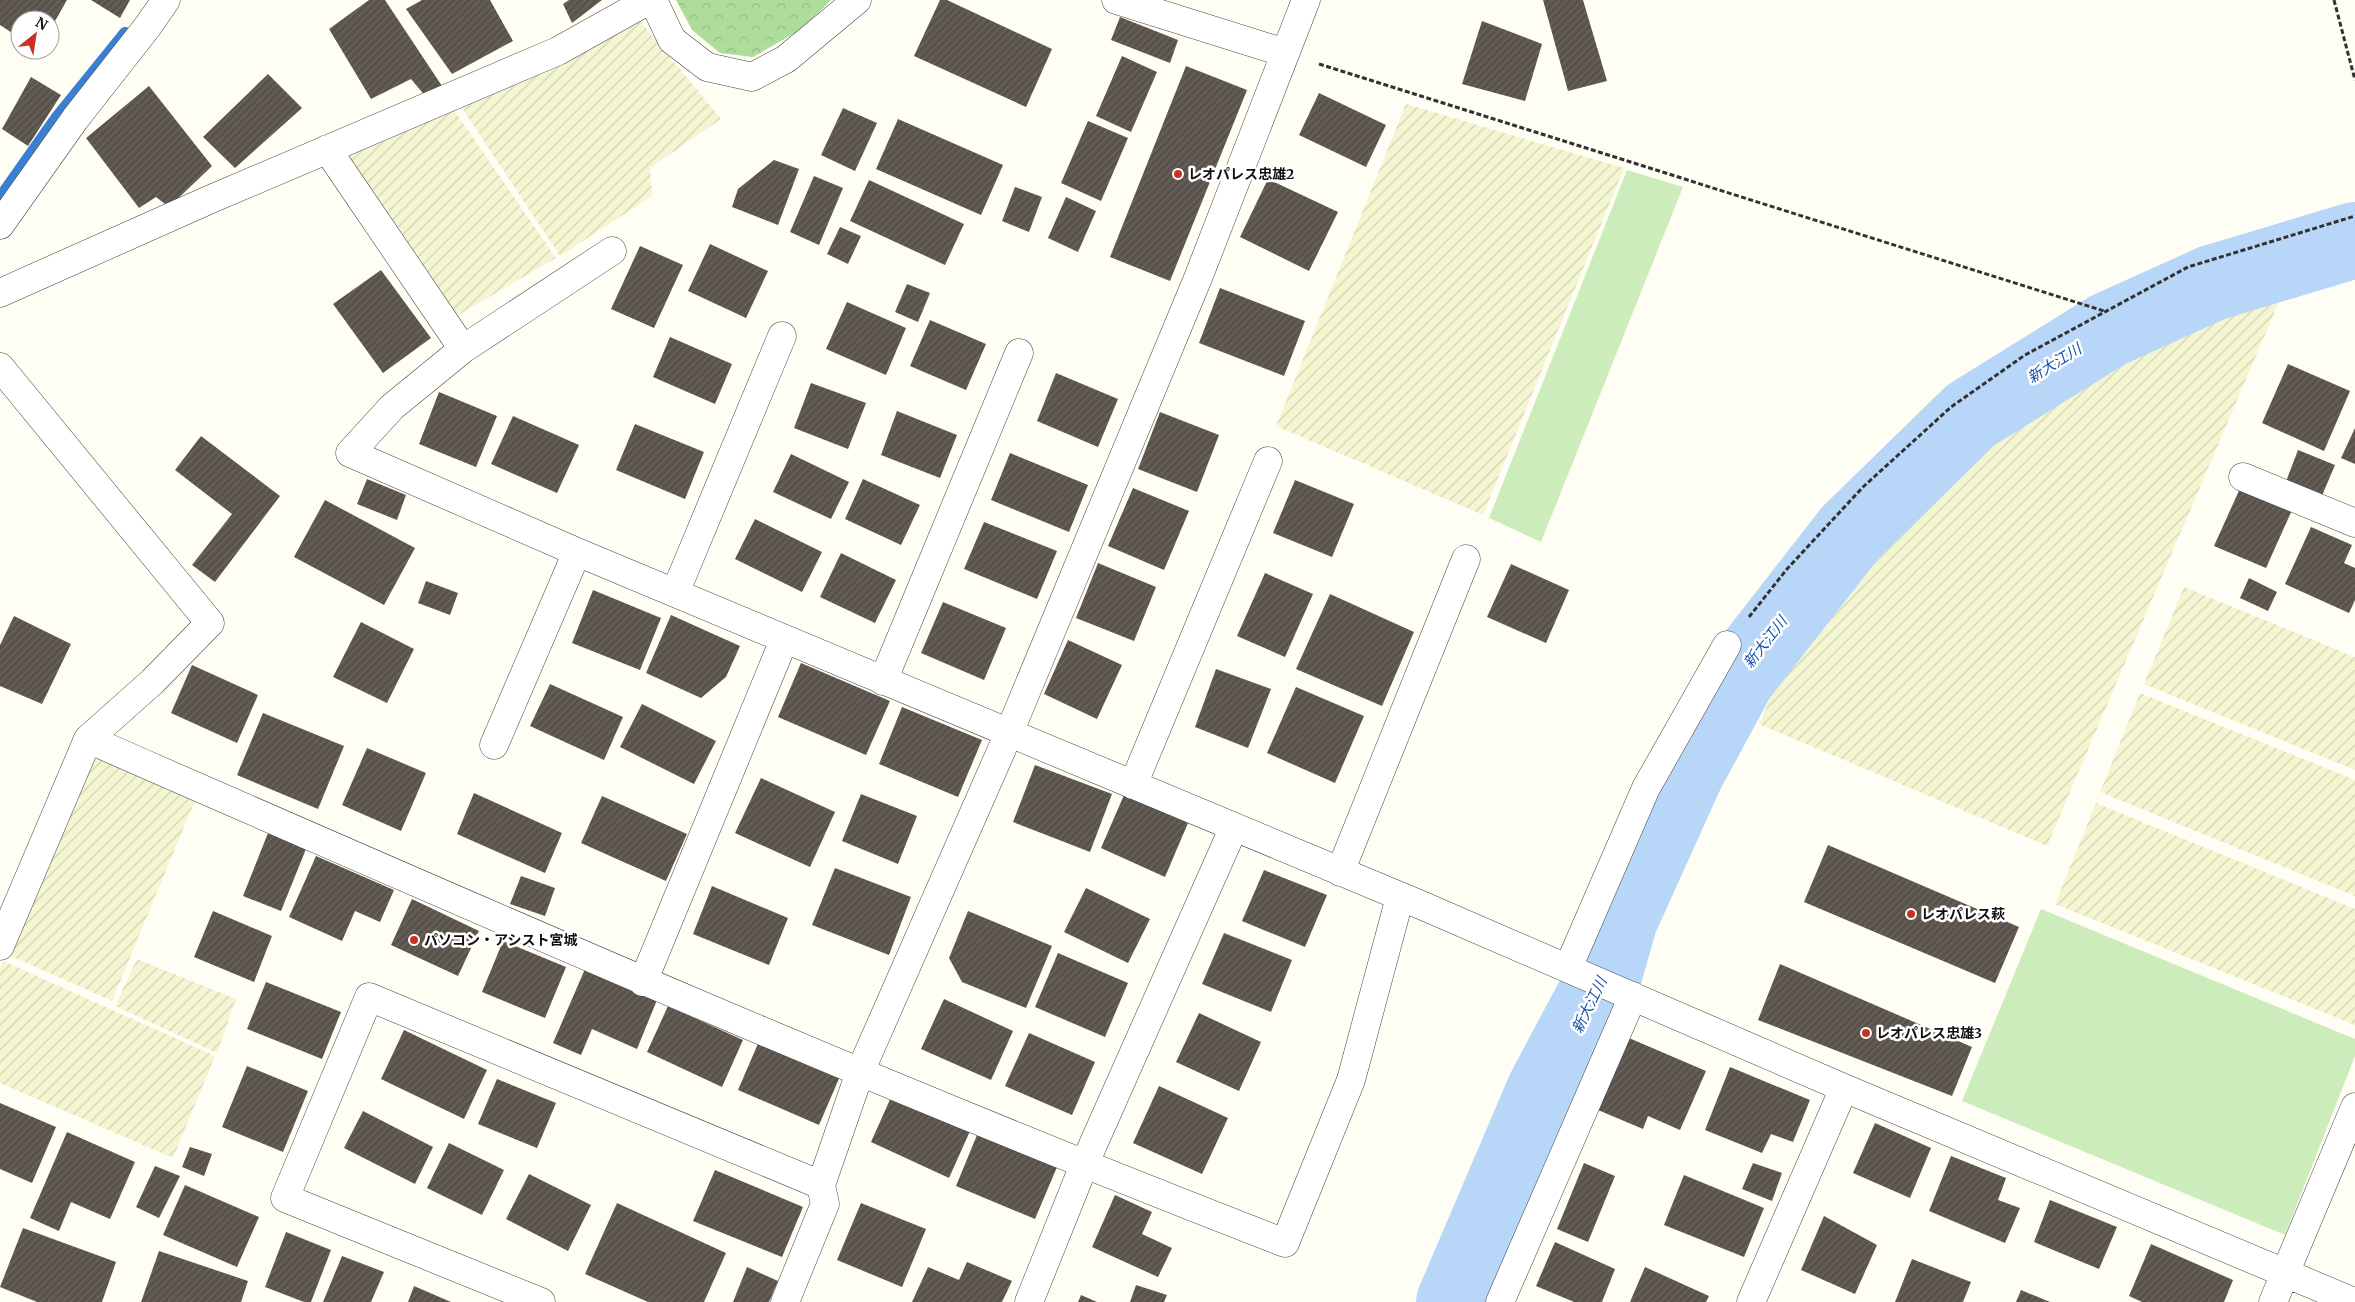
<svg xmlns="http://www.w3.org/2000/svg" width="2355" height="1302" font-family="Merriweather,'Noto Sans JP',serif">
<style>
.farmland{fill:url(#farmland-furrows)}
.grass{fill:#cdecbb}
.forest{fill:url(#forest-crowns)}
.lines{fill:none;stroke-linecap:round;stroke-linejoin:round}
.stream{stroke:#3b7fd2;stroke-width:12}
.river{stroke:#b7d6f8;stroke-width:76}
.building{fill:url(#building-hatch)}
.minor-casing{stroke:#434343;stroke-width:29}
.path{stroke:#323232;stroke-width:3;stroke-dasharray:5 2.5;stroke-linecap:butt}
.minor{stroke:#fff;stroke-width:28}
.poi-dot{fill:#c63323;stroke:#fff;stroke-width:2}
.labels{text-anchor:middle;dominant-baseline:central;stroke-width:5;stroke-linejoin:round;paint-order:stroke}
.poi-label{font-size:14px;font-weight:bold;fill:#101010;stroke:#fff;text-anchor:start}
.water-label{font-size:15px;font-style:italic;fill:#1451a8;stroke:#fff}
</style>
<defs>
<pattern id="farmland-furrows" width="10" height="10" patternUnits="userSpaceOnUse" patternTransform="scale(1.25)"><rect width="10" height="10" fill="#f4f6d2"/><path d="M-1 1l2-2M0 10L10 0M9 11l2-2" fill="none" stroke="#d0d2b3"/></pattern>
<pattern id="forest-crowns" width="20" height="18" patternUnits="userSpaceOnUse" patternTransform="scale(1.25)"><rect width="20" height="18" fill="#aedd9a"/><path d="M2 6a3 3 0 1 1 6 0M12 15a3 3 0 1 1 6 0" fill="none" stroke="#95bd84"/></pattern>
<pattern id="building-hatch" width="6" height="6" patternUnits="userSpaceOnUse" patternTransform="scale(1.25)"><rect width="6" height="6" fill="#5a534c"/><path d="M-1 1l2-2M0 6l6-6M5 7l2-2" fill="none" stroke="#6d6761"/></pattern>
</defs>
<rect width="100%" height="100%" fill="#fffef4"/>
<path class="farmland" d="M 636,16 L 721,119 L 650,168 L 652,196 L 560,256 L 456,99 Z
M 447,100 L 556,258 L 455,317 L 338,147 Z
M 1406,104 L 1624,168 L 1483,515 L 1276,426 Z
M 2284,290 L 2047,846 L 1759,724 L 1778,680 L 1848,590 L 1918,512 L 1986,448 L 2060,398 L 2173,328 Z
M 2184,587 L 2355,657 L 2355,770 L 2144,684 Z
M 2140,693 L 2355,780 L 2355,896 L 2100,792 Z
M 92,747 L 198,793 L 112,1001 L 9,955 Z
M 2096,803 L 2355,909 L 2355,1025 L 2055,904 Z
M 137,959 L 236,999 L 217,1053 L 115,1006 Z
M 3,961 L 215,1056 L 173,1158 L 0,1083 L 0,969 Z"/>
<path class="grass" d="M 1627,170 L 1683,187 L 1541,542 L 1489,518 Z
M 2041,909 L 2355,1039 L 2355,1056 L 2285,1235 L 1962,1101 Z"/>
<path class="forest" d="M 676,0 L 831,0 L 802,29 L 753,57 L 720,53 L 692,30 Z"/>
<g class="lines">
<path class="stream" d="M 0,198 L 57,117 L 125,33"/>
<path class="river" d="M 1454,1302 L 1545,1089 L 1602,982 L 1620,919 L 1686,773 L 1738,677 L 1850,533 L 1971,415 L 2108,330 L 2212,283 L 2355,240"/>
</g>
<path class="building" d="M 0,0 L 67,0 L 50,30 L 50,20 L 20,20 L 20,38 L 0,25 Z
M 91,0 L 130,0 L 120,18 Z
M 369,0 L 385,0 L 442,86 L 427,98 L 411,79 L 371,99 L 329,29 Z
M 422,0 L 490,0 L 513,41 L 452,74 L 406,9 Z
M 569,0 L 602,0 L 572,23 L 563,4 Z
M 940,0 L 947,0 L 1052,49 L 1026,107 L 914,56 Z
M 1543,0 L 1583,0 L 1607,81 L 1568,91 Z
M 1120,17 L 1178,40 L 1170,63 L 1111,40 Z
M 1482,21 L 1542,44 L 1525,101 L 1462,84 Z
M 1122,56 L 1157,72 L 1131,132 L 1096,116 Z
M 1186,66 L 1247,90 L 1170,281 L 1110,257 Z
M 268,74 L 302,108 L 235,168 L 203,137 Z
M 31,77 L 61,95 L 28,146 L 2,129 Z
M 149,86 L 212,166 L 169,207 L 156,197 L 139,208 L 86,138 Z
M 1319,93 L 1386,125 L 1366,167 L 1299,135 Z
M 843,108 L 877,123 L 855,171 L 821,155 Z
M 898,119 L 1003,165 L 981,215 L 876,169 Z
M 1088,121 L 1128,138 L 1101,201 L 1061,183 Z
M 774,160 L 799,169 L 778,225 L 732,207 L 738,189 Z
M 814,176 L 843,188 L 819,245 L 790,232 Z
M 1268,179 L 1338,212 L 1309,271 L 1240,237 Z
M 869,180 L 964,224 L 945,265 L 850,221 Z
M 1015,187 L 1042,197 L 1029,232 L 1002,221 Z
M 1066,197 L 1096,211 L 1078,252 L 1048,238 Z
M 840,227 L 861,236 L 848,264 L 827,254 Z
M 710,244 L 768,271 L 746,318 L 688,291 Z
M 640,246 L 683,265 L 654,328 L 611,309 Z
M 381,270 L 431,338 L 383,373 L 333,304 Z
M 907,284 L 930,293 L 918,322 L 895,312 Z
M 1220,288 L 1305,321 L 1284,376 L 1199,343 Z
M 847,302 L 906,328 L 886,375 L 826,349 Z
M 930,320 L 986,344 L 966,390 L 910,366 Z
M 670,337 L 732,364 L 715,404 L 653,377 Z
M 2288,364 L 2350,391 L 2324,451 L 2262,423 Z
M 1056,373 L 1118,399 L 1098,447 L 1037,421 Z
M 811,383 L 866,403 L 848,449 L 794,428 Z
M 439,392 L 497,416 L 476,467 L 419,444 Z
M 897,411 L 957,435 L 940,478 L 881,455 Z
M 1160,412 L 1219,435 L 1197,492 L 1138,469 Z
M 513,416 L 579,445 L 557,493 L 491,464 Z
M 635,424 L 704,452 L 685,499 L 616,470 Z
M 2355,428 L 2355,464 L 2341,458 Z
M 201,436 L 280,496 L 215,582 L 192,565 L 232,514 L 175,470 Z
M 2298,450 L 2335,465 L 2321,498 L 2285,484 Z
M 1010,453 L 1088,485 L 1069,532 L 991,500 Z
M 791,454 L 849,482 L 831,519 L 773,492 Z
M 367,479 L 406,495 L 397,520 L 357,504 Z
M 863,479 L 920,505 L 901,545 L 845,519 Z
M 1295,480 L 1354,504 L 1332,557 L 1273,533 Z
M 2242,484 L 2293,508 L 2266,568 L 2214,546 Z
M 1133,488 L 1189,511 L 1164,570 L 1108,546 Z
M 325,500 L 415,548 L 384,605 L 294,557 Z
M 755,519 L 822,552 L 802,592 L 735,559 Z
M 984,522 L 1057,551 L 1037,599 L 964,569 Z
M 2311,527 L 2352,545 L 2344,563 L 2355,568 L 2355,600 L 2349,613 L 2285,584 Z
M 841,553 L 896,580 L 875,623 L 820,597 Z
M 1098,563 L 1156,587 L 1134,641 L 1076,618 Z
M 1511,564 L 1569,590 L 1546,643 L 1487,617 Z
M 1265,573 L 1313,594 L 1285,657 L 1237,636 Z
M 2249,578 L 2277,592 L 2268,611 L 2240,598 Z
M 426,581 L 458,593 L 450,615 L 418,603 Z
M 593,590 L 661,618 L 640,670 L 572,643 Z
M 1330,594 L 1414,632 L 1382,706 L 1296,669 Z
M 943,602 L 1006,628 L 984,680 L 921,653 Z
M 671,615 L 740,646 L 726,677 L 701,698 L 646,673 Z
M 14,616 L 71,644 L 42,704 L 0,686 L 0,645 Z
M 361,622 L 414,649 L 387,703 L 333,677 Z
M 1068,640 L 1122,665 L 1097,719 L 1044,694 Z
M 801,663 L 890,701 L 866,755 L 778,717 Z
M 192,665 L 258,695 L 237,743 L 171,713 Z
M 1216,669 L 1271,689 L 1248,748 L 1195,727 Z
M 550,684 L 623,717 L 604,760 L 530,726 Z
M 1296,687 L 1364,716 L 1335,783 L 1267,753 Z
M 642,704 L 716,741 L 694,784 L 620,747 Z
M 902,707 L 982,740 L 958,797 L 879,764 Z
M 263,713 L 344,746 L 318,809 L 237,775 Z
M 367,748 L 426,773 L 401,831 L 342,805 Z
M 1035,765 L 1112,794 L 1090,852 L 1013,822 Z
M 761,778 L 835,812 L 810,867 L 735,833 Z
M 474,793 L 562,833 L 545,873 L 457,834 Z
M 861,794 L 917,816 L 898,864 L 842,841 Z
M 1124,795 L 1188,823 L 1165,877 L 1101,848 Z
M 602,796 L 687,834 L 666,881 L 581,843 Z
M 268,833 L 306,849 L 281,911 L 243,896 Z
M 1828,845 L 2019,927 L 1995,983 L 1804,902 Z
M 316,856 L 394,890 L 380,922 L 355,911 L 342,941 L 289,917 Z
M 835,868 L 911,897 L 889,955 L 812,925 Z
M 1264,870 L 1327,895 L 1305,947 L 1242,921 Z
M 521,876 L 555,888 L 545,916 L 510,904 Z
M 712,886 L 788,918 L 769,965 L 693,934 Z
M 1086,888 L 1150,919 L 1128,963 L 1064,932 Z
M 412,899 L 479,931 L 458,976 L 391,945 Z
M 213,911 L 272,936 L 254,982 L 194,957 Z
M 968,911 L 1052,946 L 1026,1008 L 962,982 L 949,958 Z
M 1224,933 L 1292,960 L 1271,1012 L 1202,984 Z
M 503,941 L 566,967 L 545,1018 L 482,992 Z
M 1058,953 L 1128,983 L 1105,1037 L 1035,1007 Z
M 1780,964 L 1972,1047 L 1952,1096 L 1758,1020 Z
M 585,969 L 657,1000 L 637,1049 L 592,1029 L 581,1055 L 553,1043 Z
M 266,982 L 341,1012 L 322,1059 L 247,1029 Z
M 944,999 L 1013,1031 L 991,1080 L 921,1049 Z
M 668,1006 L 743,1040 L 722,1087 L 647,1052 Z
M 1199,1013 L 1261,1042 L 1239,1091 L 1176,1062 Z
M 404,1030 L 487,1070 L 464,1119 L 381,1079 Z
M 1029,1033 L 1095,1062 L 1072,1115 L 1005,1086 Z
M 1629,1038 L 1706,1071 L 1680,1130 L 1648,1116 L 1643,1129 L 1598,1110 Z
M 760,1039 L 841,1074 L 819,1125 L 738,1090 Z
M 247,1066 L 308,1091 L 283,1152 L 222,1127 Z
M 1730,1067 L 1810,1100 L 1793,1142 L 1771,1134 L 1762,1153 L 1705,1130 Z
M 497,1079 L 556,1103 L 537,1148 L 478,1124 Z
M 1159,1086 L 1228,1118 L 1202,1174 L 1133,1143 Z
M 892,1095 L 970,1131 L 949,1178 L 871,1142 Z
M 0,1103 L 56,1127 L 32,1183 L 0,1169 Z
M 363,1111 L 433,1147 L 415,1184 L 344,1148 Z
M 1875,1123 L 1931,1148 L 1910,1198 L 1853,1173 Z
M 67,1132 L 135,1162 L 110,1219 L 71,1202 L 59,1231 L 30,1218 Z
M 977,1135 L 1057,1167 L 1035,1219 L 956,1186 Z
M 449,1143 L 504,1170 L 482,1215 L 427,1188 Z
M 190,1147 L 212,1154 L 204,1176 L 182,1167 Z
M 1951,1156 L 2006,1178 L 1998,1200 L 2020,1208 L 2005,1243 L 1929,1211 Z
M 1584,1163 L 1615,1176 L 1588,1242 L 1557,1229 Z
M 1753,1163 L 1782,1173 L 1772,1201 L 1742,1189 Z
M 155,1166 L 180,1176 L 159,1218 L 136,1207 Z
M 715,1170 L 803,1207 L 782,1257 L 693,1221 Z
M 529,1174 L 591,1205 L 568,1251 L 506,1219 Z
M 1684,1175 L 1764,1208 L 1744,1257 L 1664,1225 Z
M 185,1185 L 259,1217 L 237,1267 L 163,1235 Z
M 1115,1195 L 1152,1212 L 1142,1234 L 1172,1248 L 1158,1277 L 1092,1247 Z
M 2050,1200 L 2117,1227 L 2099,1269 L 2034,1242 Z
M 617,1203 L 726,1253 L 704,1302 L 648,1302 L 585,1274 Z
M 861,1203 L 926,1229 L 902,1287 L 837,1260 Z
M 1824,1216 L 1877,1245 L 1855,1294 L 1801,1270 Z
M 23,1228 L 116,1262 L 102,1302 L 37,1302 L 0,1287 Z
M 286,1232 L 331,1250 L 311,1302 L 304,1302 L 265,1287 Z
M 1555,1242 L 1615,1269 L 1602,1302 L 1574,1302 L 1536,1286 Z
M 2151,1244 L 2233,1280 L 2224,1302 L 2142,1302 L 2129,1296 Z
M 159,1251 L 248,1281 L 241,1302 L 141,1302 Z
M 342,1256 L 384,1272 L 371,1302 L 323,1302 Z
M 1912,1259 L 1971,1282 L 1963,1302 L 1895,1302 Z
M 967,1262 L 1012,1281 L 1002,1302 L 912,1302 L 928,1267 L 959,1280 Z
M 747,1267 L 778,1281 L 769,1302 L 733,1302 Z
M 1645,1267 L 1709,1296 L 1706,1302 L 1630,1302 Z
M 1136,1285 L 1167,1295 L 1164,1302 L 1130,1302 Z
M 414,1286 L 451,1302 L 408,1302 Z
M 2021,1290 L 2050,1302 L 2016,1302 Z
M 1081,1295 L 1097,1302 L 1078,1302 Z"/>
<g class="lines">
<g class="minor-casing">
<path id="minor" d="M 653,0 L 672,40 L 707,67 L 752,77 L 786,59 L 857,0
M 1116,0 L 1285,53
M 327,149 L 463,349
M 0,225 L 75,119 L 148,26 L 166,0
M 612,251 L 463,349 L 392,407 L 350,453 L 577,552 L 1421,905 L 1844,1088 L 2354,1302
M 0,293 L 211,199 L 558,51 L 649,0
M 0,367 L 210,623 L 152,682 L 88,739 L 0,946
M 2243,477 L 2355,523
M 675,593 L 782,336
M 883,681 L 1019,353
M 88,739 C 485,913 881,1087 1285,1243 L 1351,1080 L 1400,897
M 494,745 L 577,552
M 1133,785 L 1268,461
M 1340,872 L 1466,559
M 1568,968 L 1646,788 L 1727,645
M 643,982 L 784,640
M 541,1302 L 285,1198 L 369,997 L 821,1185
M 785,1302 L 825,1204 L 821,1185 L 860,1072 L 1009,733 L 1198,278 L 1306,0
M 1029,1302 L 1084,1165 L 1234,827
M 1500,1302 L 1633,996
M 1751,1302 L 1844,1088
M 2273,1302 L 2355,1107"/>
</g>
<path class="path" d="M 2334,0 L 2355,80
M 1319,64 L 2104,311
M 1749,617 L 1787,569 L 1863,487 L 1951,407 L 2025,355 L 2188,267 L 2355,216"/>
<use href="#minor" class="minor"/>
</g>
<g class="poi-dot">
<circle cx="1178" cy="174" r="5"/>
<circle cx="1911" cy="914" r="5"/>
<circle cx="414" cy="940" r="5"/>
<circle cx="1866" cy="1033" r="5"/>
</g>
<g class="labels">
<g class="poi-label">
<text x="1188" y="174">レオパレス忠雄2</text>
<text x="1921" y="914">レオパレス萩</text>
<text x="424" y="940">パソコン・アシスト宮城</text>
<text x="1876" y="1033">レオパレス忠雄3</text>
</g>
<g class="water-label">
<text transform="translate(2054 363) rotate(-32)">新大江川</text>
<text transform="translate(1765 642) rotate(-52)">新大江川</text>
<text transform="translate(1589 1005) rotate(-64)">新大江川</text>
</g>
</g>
<g transform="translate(35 35) rotate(30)"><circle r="24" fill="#ffffff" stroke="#9f9f9f"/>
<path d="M0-4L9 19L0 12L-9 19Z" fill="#c63323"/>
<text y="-8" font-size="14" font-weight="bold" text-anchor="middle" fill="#101010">N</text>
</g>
</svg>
